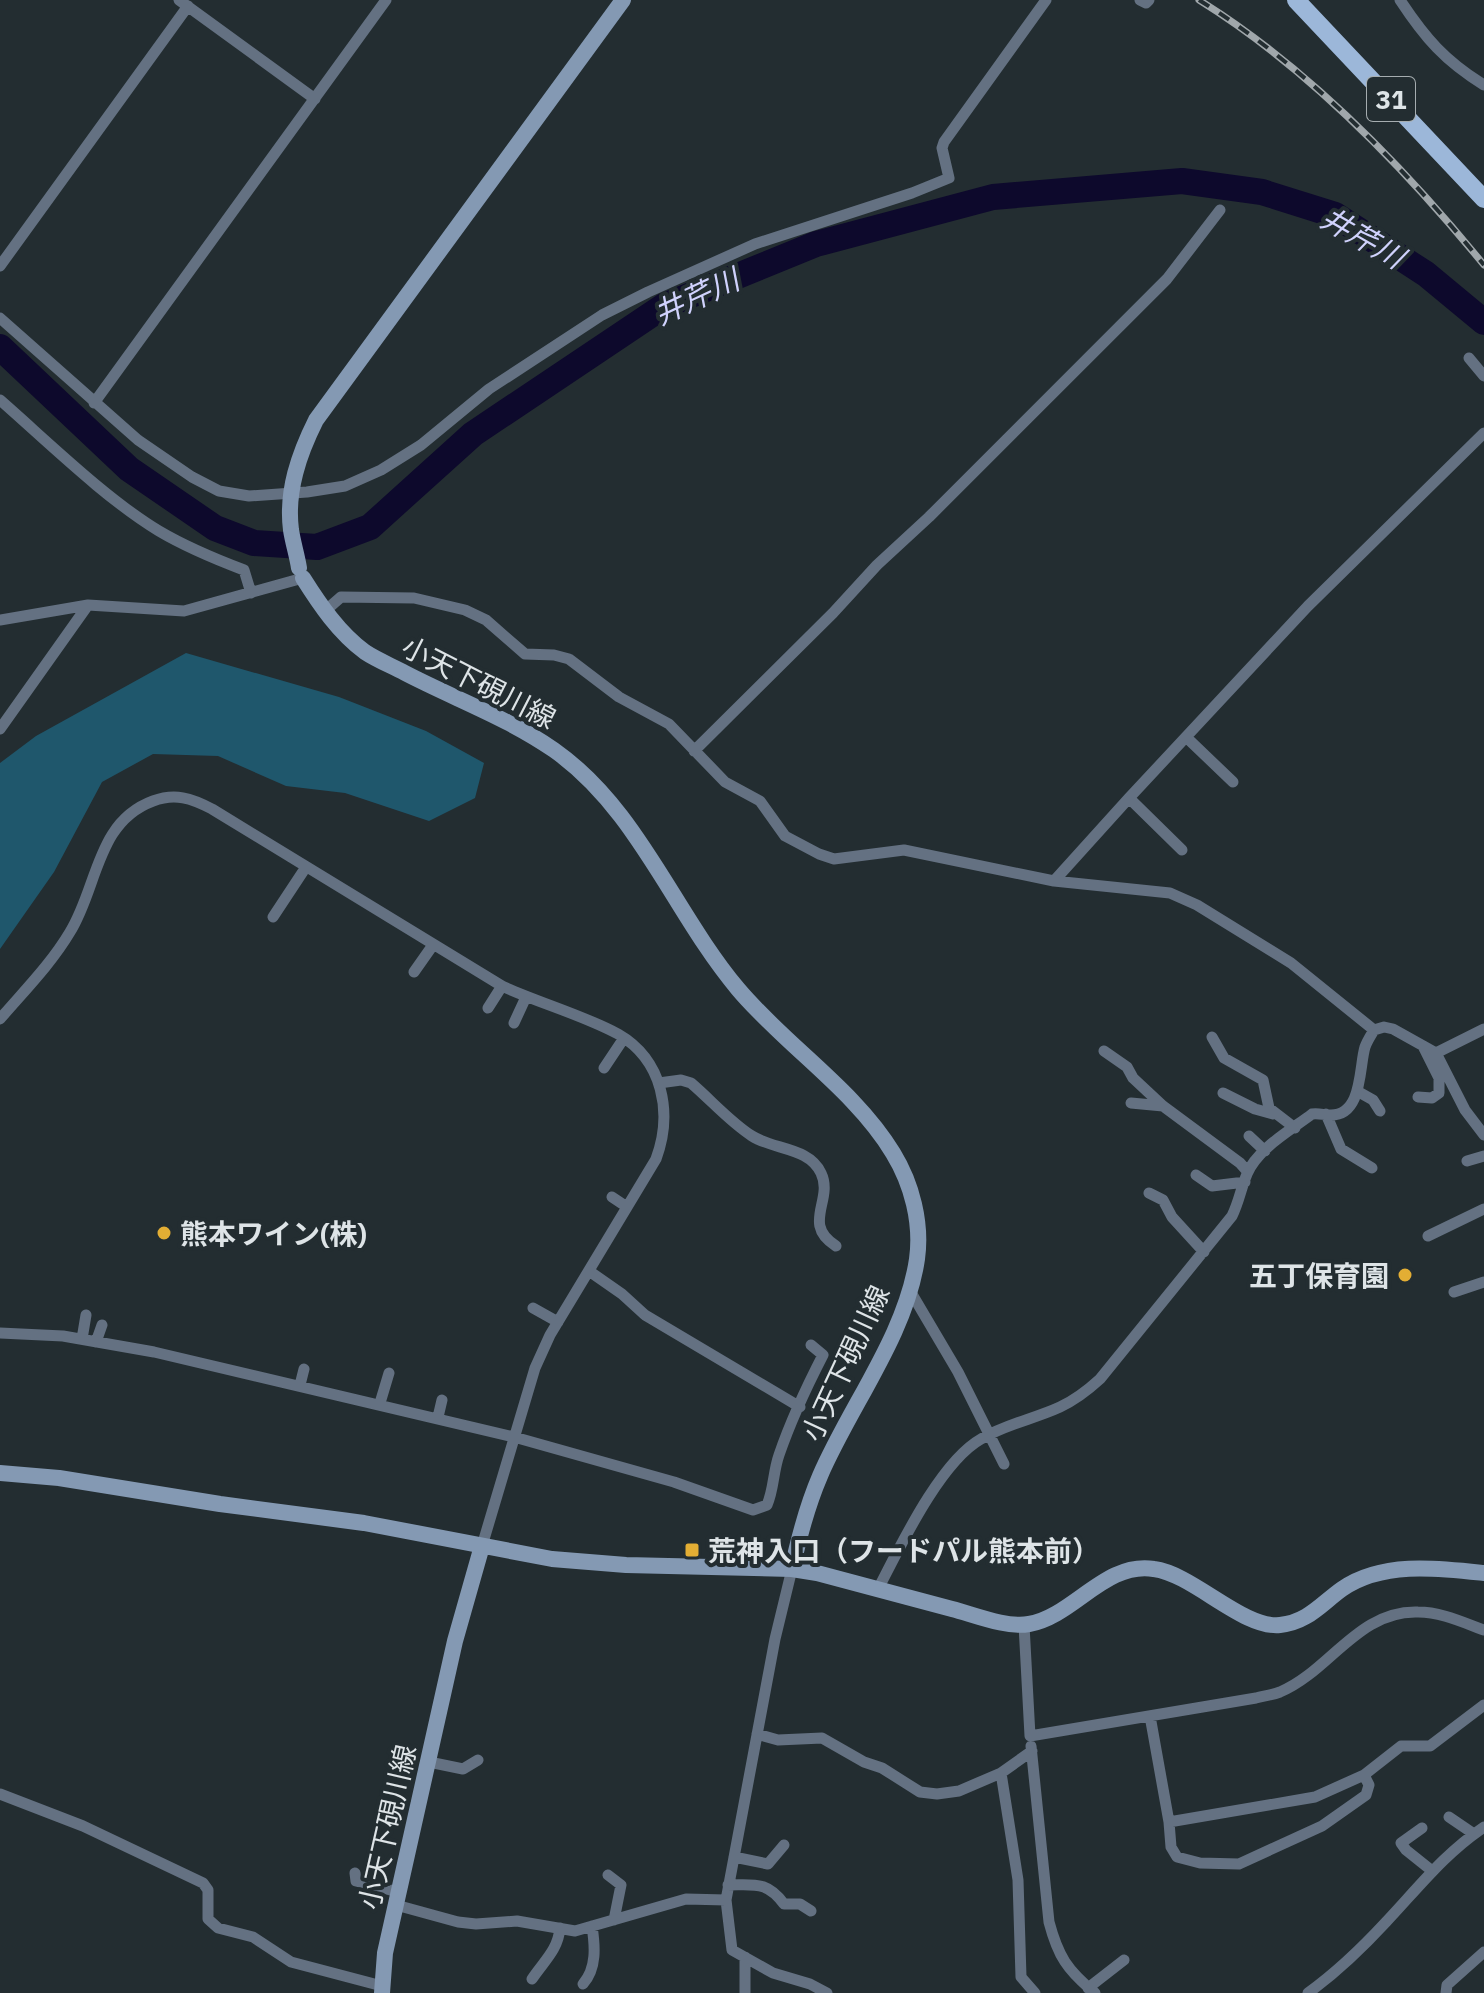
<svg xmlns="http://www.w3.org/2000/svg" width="1484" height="1993" font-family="'IBM Plex Sans','Noto Sans JP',sans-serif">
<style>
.forest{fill:#1f576c}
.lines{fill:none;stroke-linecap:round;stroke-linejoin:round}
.river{stroke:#0d092c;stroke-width:26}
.street{stroke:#647182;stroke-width:11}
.secondary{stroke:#8499b3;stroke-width:16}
.primary{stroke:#9cb7d9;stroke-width:18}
.rail-casing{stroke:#a0a7ab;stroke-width:7}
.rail{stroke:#232d31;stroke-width:4;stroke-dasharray:12;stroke-linecap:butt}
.poi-dot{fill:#e3ae34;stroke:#232d31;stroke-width:3}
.labels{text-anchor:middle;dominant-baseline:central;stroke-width:8;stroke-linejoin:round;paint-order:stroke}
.shield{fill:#232d31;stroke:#a6adb0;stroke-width:2}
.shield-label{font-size:26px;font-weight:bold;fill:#dee4e7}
.street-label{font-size:28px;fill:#dee4e7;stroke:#232d31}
.poi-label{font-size:28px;font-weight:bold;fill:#dee4e7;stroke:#232d31;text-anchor:start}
.water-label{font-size:30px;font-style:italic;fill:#d0d2fd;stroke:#232d31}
</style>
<rect width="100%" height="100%" fill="#232d31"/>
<path class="forest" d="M 186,653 L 339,697 L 426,731 L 484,763 L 475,798 L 429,821 L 345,793 L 286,786 L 218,756 L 153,754 L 102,782 L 54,872 L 0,949 L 0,763 L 36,736 Z"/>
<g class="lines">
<path class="river" d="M 0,347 L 129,469 L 215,528 L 254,543 L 317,547 L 370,527 L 473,434 L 664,306 L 816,244 L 993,197 L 1182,181 L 1262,192 L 1335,215 L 1426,274 L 1484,322"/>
<path class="street" d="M 179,0 L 315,99
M 1140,0 L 1146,3 L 1149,0
M 1400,0 C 1425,38 1445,61 1484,85
M 0,266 L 188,6
M 0,318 L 138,440 L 192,477 L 219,491 L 249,496 L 307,492 L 345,486 L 381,470 L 421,445 L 489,389 L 602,315 L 648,292 L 755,244 L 912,193 L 949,178 L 942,148 L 944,142 L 1046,0
M 1469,358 L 1484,376
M 0,400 C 48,442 106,499 159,531 C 186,547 215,559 244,570 L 251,593
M 94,403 L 386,0
M 325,611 L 341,597 L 414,598 L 465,610 L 486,620 L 525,654 L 554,655 L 569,659 L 619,697 L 669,724 L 725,782 L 760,801 L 785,836 L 819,854 L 834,859 L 904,850 L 1054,881 L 1170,893 L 1197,905 L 1291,963 L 1374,1030
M 0,620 L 88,605 L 184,611 L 303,578
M 0,729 L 88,605
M 1186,737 L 1233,782
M 694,751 L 833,613 L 877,565 L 929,517 L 1167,279 L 1220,210
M 1129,798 L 1182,850
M 1054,881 L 1129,798 L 1308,606 L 1484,433
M 273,917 L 306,867
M 414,972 L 433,945
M 488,1008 L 502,986
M 0,1019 C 24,991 51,964 70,932 C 98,887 96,822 153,801 C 175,793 191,798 212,809 L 502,986 C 539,1003 583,1015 618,1034 C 663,1060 673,1113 656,1159 L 550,1335 L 535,1368 L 482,1546
M 514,1023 L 526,997
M 1212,1037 L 1224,1058 L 1263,1080 L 1269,1108 L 1295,1128
M 1104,1051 L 1127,1067 L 1133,1078 L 1163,1106 L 1240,1163 L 1248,1172
M 1436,1053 L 1484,1029
M 604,1068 L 624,1038
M 659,1083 L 681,1080 L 691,1083 C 711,1100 730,1122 752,1136 C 774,1150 809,1147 821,1173 C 834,1200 801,1224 836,1246
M 1357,1091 L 1373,1100 L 1380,1111
M 1223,1093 L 1255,1109 L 1273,1114
M 1418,1097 L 1432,1098 L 1439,1093 L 1439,1078 L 1423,1046
M 1131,1103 L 1163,1106
M 1326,1114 L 1341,1149 L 1372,1168
M 1249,1136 L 1265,1151
M 1467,1161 L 1484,1156
M 1196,1175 L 1212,1186 L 1245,1182
M 1149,1193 L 1163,1200 L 1172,1217 L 1204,1252
M 612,1197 L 627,1207
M 1428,1236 L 1484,1209
M 589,1271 L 622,1294 L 645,1315 L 800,1407
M 909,1289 L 958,1372 L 1004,1464
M 1454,1292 L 1484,1282
M 533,1308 L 558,1322
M 0,1333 L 63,1336 L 154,1352 L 514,1437 L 674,1482 L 753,1510 L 767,1505 C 774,1489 773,1472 779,1455 C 791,1420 806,1388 823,1355 L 811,1345
M 82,1339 L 86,1315
M 96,1342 L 102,1325
M 300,1385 L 304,1369
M 380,1403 L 389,1373
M 438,1417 L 442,1400
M 792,1569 L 775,1639 L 726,1900 L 732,1950 L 773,1973 L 810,1984 L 827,1993
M 878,1589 C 900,1547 940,1462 981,1439 C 1006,1424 1034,1419 1060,1407 C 1075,1400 1088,1390 1100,1379 L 1232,1216 C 1239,1202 1241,1188 1247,1174 C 1257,1149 1291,1130 1312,1114 C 1319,1113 1324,1115 1331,1115 C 1363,1115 1359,1066 1365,1047 C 1367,1041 1371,1035 1374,1030 L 1384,1027 L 1393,1029 L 1436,1053 L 1465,1110 L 1484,1135
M 1024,1625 L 1030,1736 L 1256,1698 C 1264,1696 1272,1695 1280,1692 C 1330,1671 1358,1610 1418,1612 C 1441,1612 1462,1622 1484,1630
M 1150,1716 L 1169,1822 L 1315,1797 L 1364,1775 L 1401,1746 L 1430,1746 L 1484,1705
M 757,1734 L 778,1740 L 822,1738 L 864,1762 L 882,1768 L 920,1792 L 937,1794 L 959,1791 L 1001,1773 L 1032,1751
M 1031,1746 L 1049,1922 C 1058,1956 1067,1970 1095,1993
M 429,1762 L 463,1769 L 478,1760
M 1001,1773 L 1018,1880 L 1021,1977 L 1035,1993
M 0,1794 L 83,1826 L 203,1883 L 208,1890 L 208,1919 L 218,1928 L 253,1937 L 291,1962 L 382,1986
M 1449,1817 L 1474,1834
M 1169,1822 L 1171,1847 L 1177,1857 L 1200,1863 L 1239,1864 L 1322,1826 L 1366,1795 L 1369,1785 L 1364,1775
M 1422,1828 L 1401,1843 L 1406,1850 L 1431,1870
M 734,1857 L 768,1864 L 784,1845
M 355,1873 L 356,1881 L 398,1892
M 608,1875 L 621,1885 L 614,1920
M 728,1885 C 755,1885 767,1881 784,1904 L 800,1904 L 811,1911
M 396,1905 L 458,1922 L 476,1924 L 517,1921 L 575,1931 L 686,1899 L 726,1900
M 532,1979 C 544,1961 558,1950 560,1928
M 583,1984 C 597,1968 595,1946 592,1926
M 1088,1988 L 1124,1960
M 745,1993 L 745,1957
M 1308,1993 C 1337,1972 1362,1948 1386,1922 C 1419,1887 1444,1854 1484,1827
M 1446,1993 L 1447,1985 L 1484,1952"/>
<path class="secondary" d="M 299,568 C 297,555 293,543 291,530 C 286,491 299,454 316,420 L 623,0
M 303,578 C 320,605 339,633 365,652 C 377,660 392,666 405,673 C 455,699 508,718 554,750 C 638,809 674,913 738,989 C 786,1046 855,1090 893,1153 C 912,1184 922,1223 917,1259 C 906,1335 850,1406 820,1476 C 807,1506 799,1537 792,1569
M 0,1473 L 59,1478 L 220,1504 L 364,1523 L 552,1559 L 626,1565 L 792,1569 L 817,1573 C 862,1585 907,1597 952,1609 C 975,1615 1006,1628 1029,1624 C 1074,1616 1105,1561 1154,1569 C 1193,1574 1243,1629 1280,1625 C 1308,1622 1321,1604 1342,1589 C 1382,1561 1438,1568 1484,1573
M 382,1993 L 385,1953 L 455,1641 L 482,1546"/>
<path class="primary" d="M 1296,0 L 1484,199"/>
<g class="rail-casing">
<path id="rail" d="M 1199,0 C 1307,67 1404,167 1484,265"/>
</g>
<use href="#rail" class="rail"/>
</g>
<g class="poi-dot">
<circle cx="164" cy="1233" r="8"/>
<circle cx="1405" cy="1275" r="8"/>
<rect x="684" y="1542" width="16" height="16" rx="4"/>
</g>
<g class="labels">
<rect class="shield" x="1367" y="77" width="48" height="44" rx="6"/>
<g class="shield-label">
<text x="1391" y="99">31</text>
</g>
<g class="street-label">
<text transform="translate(479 682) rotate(27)">小天下硯川線</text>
<text transform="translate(845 1363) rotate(-65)">小天下硯川線</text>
<text transform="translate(387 1827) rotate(-77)">小天下硯川線</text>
</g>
<g class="poi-label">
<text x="180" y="1233">熊本ワイン(株)</text>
<text x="1389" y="1275" text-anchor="end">五丁保育園</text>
<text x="708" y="1550">荒神入口（フードパル熊本前）</text>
</g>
<g class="water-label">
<text transform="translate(1363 237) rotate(30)">井芹川</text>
<text transform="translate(696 296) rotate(-25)">井芹川</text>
</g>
</g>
</svg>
